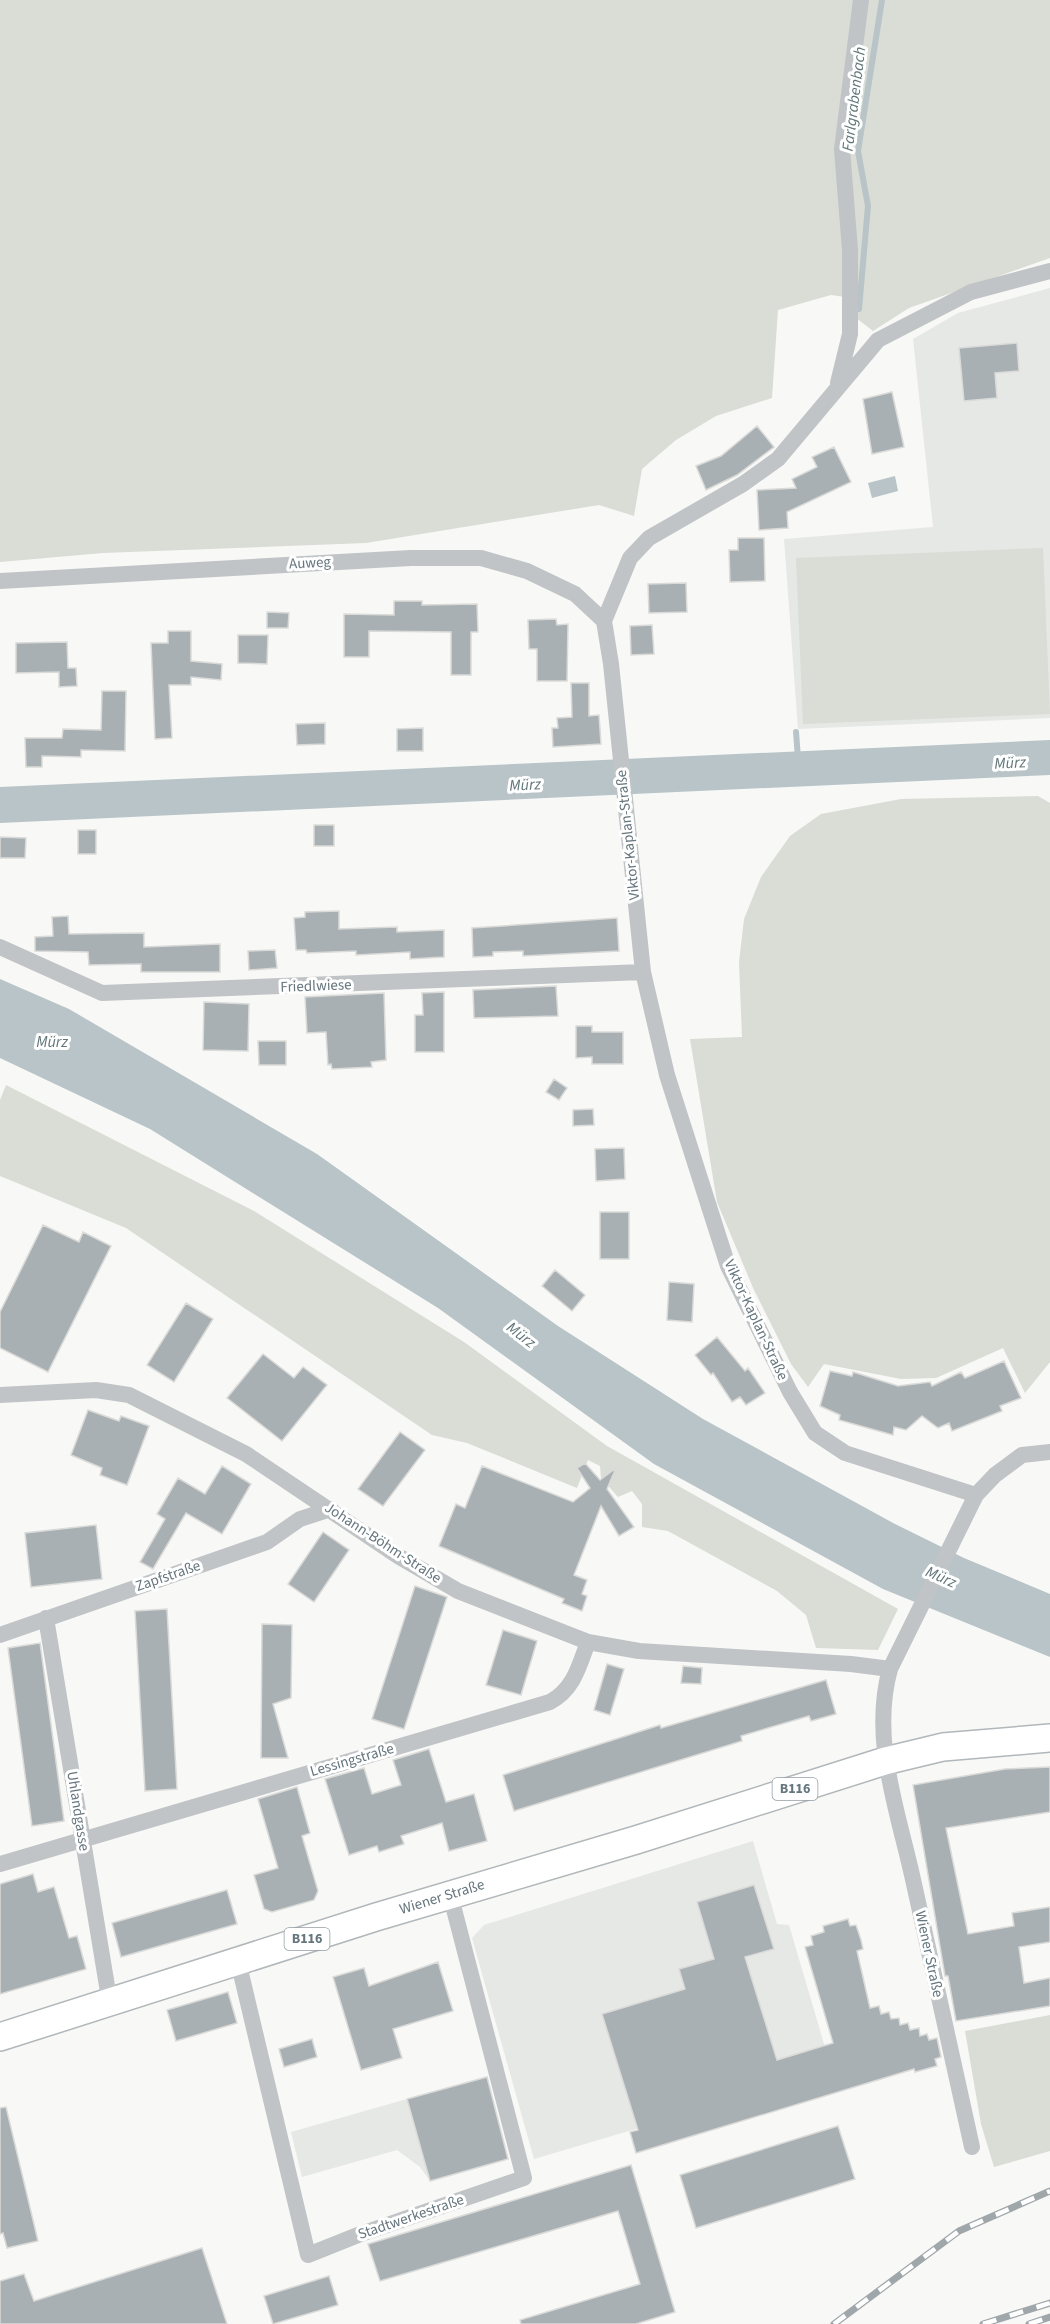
<svg xmlns="http://www.w3.org/2000/svg" width="1050" height="2324" font-family="'Source Sans 3',sans-serif">
<style>
.built{fill:#e6e8e6}
.green{fill:#d9ddd5}
.water{fill:#b8c4c7}
.lines{fill:none;stroke-linecap:round;stroke-linejoin:round}
.stream{stroke:#b8c4c7;stroke-width:6}
.building{fill:#a8b0b4;stroke:#dadad8;stroke-width:1.5}
.primary-casing{stroke:#b1b7ba;stroke-width:30}
.street{stroke:#c0c4c7;stroke-width:16}
.primary{stroke:#fff;stroke-width:27}
.rail-casing{stroke:#a0a7ab;stroke-width:7}
.rail{stroke:#fff;stroke-width:4.5;stroke-dasharray:14;stroke-linecap:butt}
.labels{text-anchor:middle;dominant-baseline:central;stroke-width:6;stroke-linejoin:round;paint-order:stroke}
.shield{fill:#fff;stroke:#949fa5;stroke-width:1.5}
.shield-label{font-size:14px;font-weight:bold;fill:#66767e}
.street-label{font-size:15px;fill:#66767e;stroke:#fff}
.water-label{font-size:16px;font-style:italic;fill:#607578;stroke:#fff}
</style>
<rect width="100%" height="100%" fill="#f8f8f6"/>
<path class="built" d="M 1050,288 L 1050,718 L 798,729 L 784,539 L 933,527 L 913,339 L 958,313 Z
M 753,1841 L 777,1924 L 789,1925 L 832,2071 L 534,2159 L 472,1938 L 484,1925 Z
M 407,2099 L 430,2181 L 420,2167 L 397,2150 L 302,2177 L 291,2132 Z"/>
<path class="green" d="M 0,0 L 1050,0 L 1050,258 L 909,308 L 873,331 L 855,317 L 859,299 L 831,295 L 778,310 L 772,398 L 716,416 L 676,440 L 642,469 L 634,516 L 599,505 L 366,543 L 103,553 L 0,562 Z
M 1043,548 L 1050,714 L 803,724 L 796,558 Z
M 1038,796 L 1050,803 L 1050,1362 L 1025,1393 L 1003,1348 L 936,1378 L 901,1379 L 824,1364 L 808,1387 L 791,1364 L 754,1290 L 717,1202 L 690,1039 L 742,1037 L 739,962 L 744,919 L 761,877 L 790,836 L 821,814 L 901,799 Z
M 6,1085 L 254,1211 L 464,1342 L 607,1446 L 898,1609 L 878,1650 L 816,1648 L 806,1615 L 777,1591 L 668,1531 L 642,1527 L 642,1504 L 632,1491 L 618,1497 L 601,1478 L 600,1466 L 588,1460 L 577,1488 L 467,1443 L 432,1435 L 126,1228 L 0,1176 L 0,1100 Z
M 1050,2015 L 1050,2151 L 994,2167 L 981,2124 L 965,2031 Z"/>
<path class="water" d="M 895,476 L 898,491 L 872,498 L 868,483 Z
M 1050,740 L 1050,775 L 0,823 L 0,787 Z
M 0,979 L 69,1009 L 317,1154 L 558,1326 L 703,1419 L 895,1524 L 964,1558 L 1050,1594 L 1050,1657 L 883,1589 L 654,1464 L 438,1308 L 150,1129 L 0,1058 Z"/>
<g class="lines">
<path class="stream" d="M 859,309 L 868,206 L 858,151 L 882,0
M 796,732 L 798,758"/>
</g>
<path class="building" d="M 1017,343 L 1019,371 L 995,373 L 997,398 L 964,401 L 959,348 Z
M 892,392 L 904,447 L 872,454 L 863,399 Z
M 757,426 L 774,447 L 737,475 L 706,490 L 696,466 L 721,456 Z
M 834,447 L 851,482 L 787,512 L 788,528 L 759,530 L 757,490 L 796,488 L 792,479 L 817,467 L 812,457 Z
M 738,538 L 764,538 L 765,581 L 730,582 L 729,550 L 738,550 Z
M 686,583 L 687,612 L 649,613 L 648,584 Z
M 394,601 L 422,601 L 422,605 L 477,604 L 478,632 L 471,632 L 471,675 L 451,675 L 451,632 L 369,631 L 369,657 L 344,657 L 344,614 L 394,615 Z
M 267,612 L 289,613 L 288,628 L 267,628 Z
M 556,619 L 557,625 L 568,624 L 567,681 L 537,681 L 537,649 L 529,649 L 528,620 Z
M 652,625 L 654,654 L 631,655 L 630,626 Z
M 168,631 L 191,631 L 191,661 L 222,664 L 221,680 L 191,677 L 191,685 L 169,685 L 172,738 L 155,739 L 151,643 L 168,643 Z
M 238,635 L 268,635 L 267,664 L 238,663 Z
M 67,642 L 68,668 L 76,668 L 77,686 L 59,687 L 59,672 L 16,673 L 16,643 Z
M 571,683 L 589,683 L 589,716 L 599,715 L 601,744 L 553,747 L 552,728 L 558,728 L 557,718 L 572,717 Z
M 102,691 L 126,691 L 125,751 L 81,750 L 81,757 L 42,756 L 42,767 L 26,767 L 25,738 L 62,738 L 63,729 L 101,730 Z
M 325,723 L 325,744 L 297,745 L 296,724 Z
M 423,728 L 423,751 L 397,751 L 397,729 Z
M 314,825 L 334,825 L 334,846 L 314,846 Z
M 78,830 L 96,830 L 96,854 L 78,854 Z
M 0,837 L 26,838 L 25,858 L 0,858 Z
M 339,911 L 339,929 L 397,927 L 397,932 L 444,930 L 444,957 L 410,959 L 410,952 L 356,955 L 356,951 L 307,953 L 306,950 L 296,950 L 294,918 L 305,917 L 305,912 Z
M 68,916 L 69,934 L 144,933 L 144,947 L 220,944 L 220,972 L 141,972 L 141,964 L 89,965 L 88,952 L 35,951 L 35,937 L 53,936 L 52,917 Z
M 617,918 L 619,951 L 523,956 L 523,951 L 493,952 L 493,956 L 473,957 L 472,928 Z
M 275,950 L 277,968 L 249,970 L 248,951 Z
M 556,986 L 558,1016 L 474,1018 L 473,990 Z
M 444,992 L 444,1052 L 415,1052 L 415,1015 L 423,1015 L 422,993 Z
M 384,993 L 386,1060 L 371,1062 L 372,1067 L 332,1069 L 331,1064 L 328,1065 L 326,1032 L 307,1033 L 305,997 Z
M 204,1002 L 249,1004 L 248,1051 L 203,1050 Z
M 576,1026 L 592,1026 L 592,1032 L 623,1032 L 623,1064 L 592,1064 L 592,1057 L 576,1058 Z
M 258,1041 L 286,1041 L 286,1065 L 259,1065 Z
M 554,1079 L 567,1088 L 559,1100 L 546,1092 Z
M 593,1109 L 594,1125 L 573,1126 L 573,1110 Z
M 624,1148 L 625,1179 L 596,1181 L 595,1149 Z
M 600,1212 L 629,1212 L 629,1259 L 600,1259 Z
M 43,1225 L 79,1242 L 83,1232 L 111,1246 L 48,1372 L 0,1348 L 0,1312 Z
M 555,1270 L 585,1295 L 572,1311 L 542,1286 Z
M 669,1282 L 694,1284 L 692,1322 L 667,1320 Z
M 186,1303 L 213,1319 L 174,1382 L 147,1365 Z
M 717,1337 L 745,1371 L 748,1368 L 765,1393 L 746,1405 L 740,1397 L 732,1402 L 713,1373 L 711,1375 L 695,1355 Z
M 263,1354 L 294,1378 L 303,1367 L 327,1385 L 282,1441 L 227,1398 Z
M 1004,1361 L 1021,1398 L 1000,1406 L 1002,1411 L 952,1431 L 949,1423 L 938,1428 L 922,1416 L 906,1430 L 894,1427 L 893,1435 L 839,1420 L 840,1415 L 820,1406 L 830,1371 L 852,1376 L 853,1372 L 898,1386 L 930,1382 L 932,1386 L 961,1372 L 965,1378 Z
M 88,1410 L 119,1421 L 121,1416 L 149,1426 L 127,1485 L 100,1475 L 102,1468 L 71,1455 Z
M 400,1432 L 425,1450 L 383,1506 L 358,1489 Z
M 585,1463 L 600,1480 L 616,1468 L 607,1489 L 634,1527 L 619,1536 L 601,1506 L 574,1575 L 587,1580 L 582,1594 L 587,1596 L 582,1611 L 562,1603 L 564,1599 L 439,1546 L 456,1504 L 465,1508 L 482,1466 L 573,1502 L 590,1488 L 577,1468 Z
M 222,1466 L 251,1484 L 222,1534 L 186,1513 L 153,1569 L 140,1562 L 165,1519 L 157,1514 L 178,1478 L 205,1494 Z
M 96,1525 L 102,1579 L 31,1587 L 25,1533 Z
M 323,1532 L 349,1550 L 314,1602 L 288,1584 Z
M 415,1586 L 447,1597 L 404,1729 L 372,1719 Z
M 167,1609 L 177,1789 L 145,1791 L 135,1611 Z
M 262,1624 L 292,1625 L 291,1698 L 273,1704 L 288,1758 L 261,1758 Z
M 503,1630 L 537,1641 L 521,1695 L 486,1685 Z
M 40,1643 L 64,1821 L 32,1826 L 8,1648 Z
M 607,1664 L 624,1669 L 610,1715 L 594,1710 Z
M 683,1666 L 702,1668 L 701,1684 L 681,1683 Z
M 826,1680 L 836,1714 L 811,1721 L 809,1716 L 741,1736 L 742,1741 L 514,1811 L 503,1775 L 660,1725 L 661,1728 Z
M 429,1749 L 446,1802 L 474,1794 L 487,1841 L 449,1851 L 442,1823 L 401,1836 L 404,1844 L 379,1852 L 377,1846 L 349,1855 L 325,1779 L 364,1768 L 372,1794 L 401,1785 L 393,1760 Z
M 1050,1767 L 1050,1812 L 946,1828 L 968,1934 L 1014,1926 L 1012,1913 L 1050,1907 L 1050,1942 L 1019,1947 L 1024,1983 L 1050,1978 L 1050,2006 L 956,2021 L 948,1976 L 945,1976 L 944,1970 L 913,1785 L 1005,1769 Z
M 297,1787 L 310,1833 L 302,1836 L 318,1891 L 314,1900 L 272,1912 L 264,1909 L 254,1875 L 278,1868 L 258,1799 Z
M 33,1874 L 38,1892 L 54,1887 L 69,1938 L 77,1936 L 86,1969 L 0,1994 L 0,1884 Z
M 754,1885 L 774,1949 L 745,1957 L 777,2060 L 833,2043 L 805,1947 L 813,1945 L 811,1936 L 824,1932 L 823,1926 L 848,1919 L 850,1926 L 856,1925 L 861,1940 L 863,1949 L 857,1951 L 870,2008 L 879,2006 L 881,2014 L 889,2012 L 891,2019 L 899,2018 L 900,2025 L 908,2023 L 910,2030 L 919,2028 L 920,2036 L 927,2034 L 929,2040 L 937,2038 L 941,2057 L 935,2059 L 937,2066 L 915,2072 L 914,2069 L 636,2153 L 630,2132 L 638,2130 L 602,2014 L 685,1989 L 679,1969 L 714,1959 L 697,1902 Z
M 227,1890 L 237,1924 L 121,1957 L 112,1923 Z
M 438,1962 L 453,2011 L 393,2029 L 402,2058 L 361,2070 L 333,1977 L 364,1968 L 369,1986 Z
M 228,1992 L 237,2023 L 176,2041 L 167,2010 Z
M 312,2039 L 317,2057 L 284,2067 L 279,2049 Z
M 487,2077 L 508,2159 L 430,2181 L 407,2099 Z
M 6,2107 L 38,2241 L 7,2248 L 3,2233 L 0,2234 L 0,2108 Z
M 838,2126 L 855,2179 L 696,2228 L 680,2175 Z
M 631,2165 L 675,2312 L 636,2324 L 521,2324 L 520,2320 L 640,2284 L 618,2211 L 380,2281 L 368,2244 Z
M 202,2248 L 227,2324 L 0,2324 L 0,2281 L 24,2274 L 34,2301 Z
M 329,2276 L 338,2305 L 273,2324 L 264,2296 Z"/>
<g class="lines">
<g class="primary-casing">
<path id="primary" d="M 0,2037 L 376,1917 L 636,1840 L 885,1761 L 943,1747 L 1050,1738"/>
</g>
<path class="street" d="M 838,383 L 850,334 L 850,250 L 842,149 L 861,0
M 0,581 L 411,558 L 481,558 L 527,571 L 575,594 L 604,621
M 0,947 L 102,993 L 643,972
M 0,1395 L 96,1390 L 129,1395 L 246,1454 L 398,1556 L 458,1591 L 588,1642 L 639,1651 L 851,1664 L 890,1669
M 976,1495 L 845,1453 L 815,1433 L 790,1392 L 728,1266 L 667,1075 L 643,972 L 611,664 L 604,621 L 630,558 L 649,538 L 743,484 L 778,459 L 878,340 L 971,292 L 1050,271
M 46,1618 L 110,2004
M 0,1635 L 267,1542 L 300,1519 L 331,1509
M 0,1864 L 550,1702 C 574,1689 579,1666 588,1642
M 238,1961 L 308,2255 L 358,2235 L 524,2178 L 450,1894
M 972,2147 C 952,2059 934,1971 914,1884 C 899,1813 870,1741 890,1669 L 976,1495 L 995,1475 L 1022,1455 L 1050,1452"/>
<use href="#primary" class="primary"/>
<g class="rail-casing">
<path id="rail" d="M 834,2324 L 959,2231 L 1050,2191
M 983,2324 L 1050,2303
M 1029,2324 L 1050,2317"/>
</g>
<use href="#rail" class="rail"/>
</g>
<g class="labels">
<g class="shield">
<rect x="772.5" y="1778" width="45" height="22" rx="4.5"/>
<rect x="284.5" y="1928" width="45" height="22" rx="4.5"/>
</g>
<g class="shield-label">
<text x="795" y="1789">B116</text>
<text x="307" y="1939">B116</text>
</g>
<g class="street-label">
<text transform="translate(310 563) rotate(-3)">Auweg</text>
<text transform="translate(628 835) rotate(-96)">Viktor-Kaplan-Straße</text>
<text transform="translate(316 986) rotate(-2)">Friedlwiese</text>
<text transform="translate(756 1320) rotate(65)">Viktor-Kaplan-Straße</text>
<text transform="translate(383 1543) rotate(33)">Johann-Böhm-Straße</text>
<text transform="translate(168 1576) rotate(-19)">Zapfstraße</text>
<text transform="translate(352 1760) rotate(-16)">Lessingstraße</text>
<text transform="translate(78 1811) rotate(81)">Uhlandgasse</text>
<text transform="translate(442 1897) rotate(-17)">Wiener Straße</text>
<text transform="translate(929 1954) rotate(78)">Wiener Straße</text>
<text transform="translate(411 2217) rotate(-19)">Stadtwerkestraße</text>
</g>
<g class="water-label">
<text transform="translate(854 99) rotate(-83)">Farlgrabenbach</text>
<text transform="translate(1010 763) rotate(-3)">Mürz</text>
<text transform="translate(525 785) rotate(-3)">Mürz</text>
<text x="52" y="1042">Mürz</text>
<text transform="translate(521 1335) rotate(38)">Mürz</text>
<text transform="translate(941 1577) rotate(24)">Mürz</text>
</g>
</g>
</svg>
